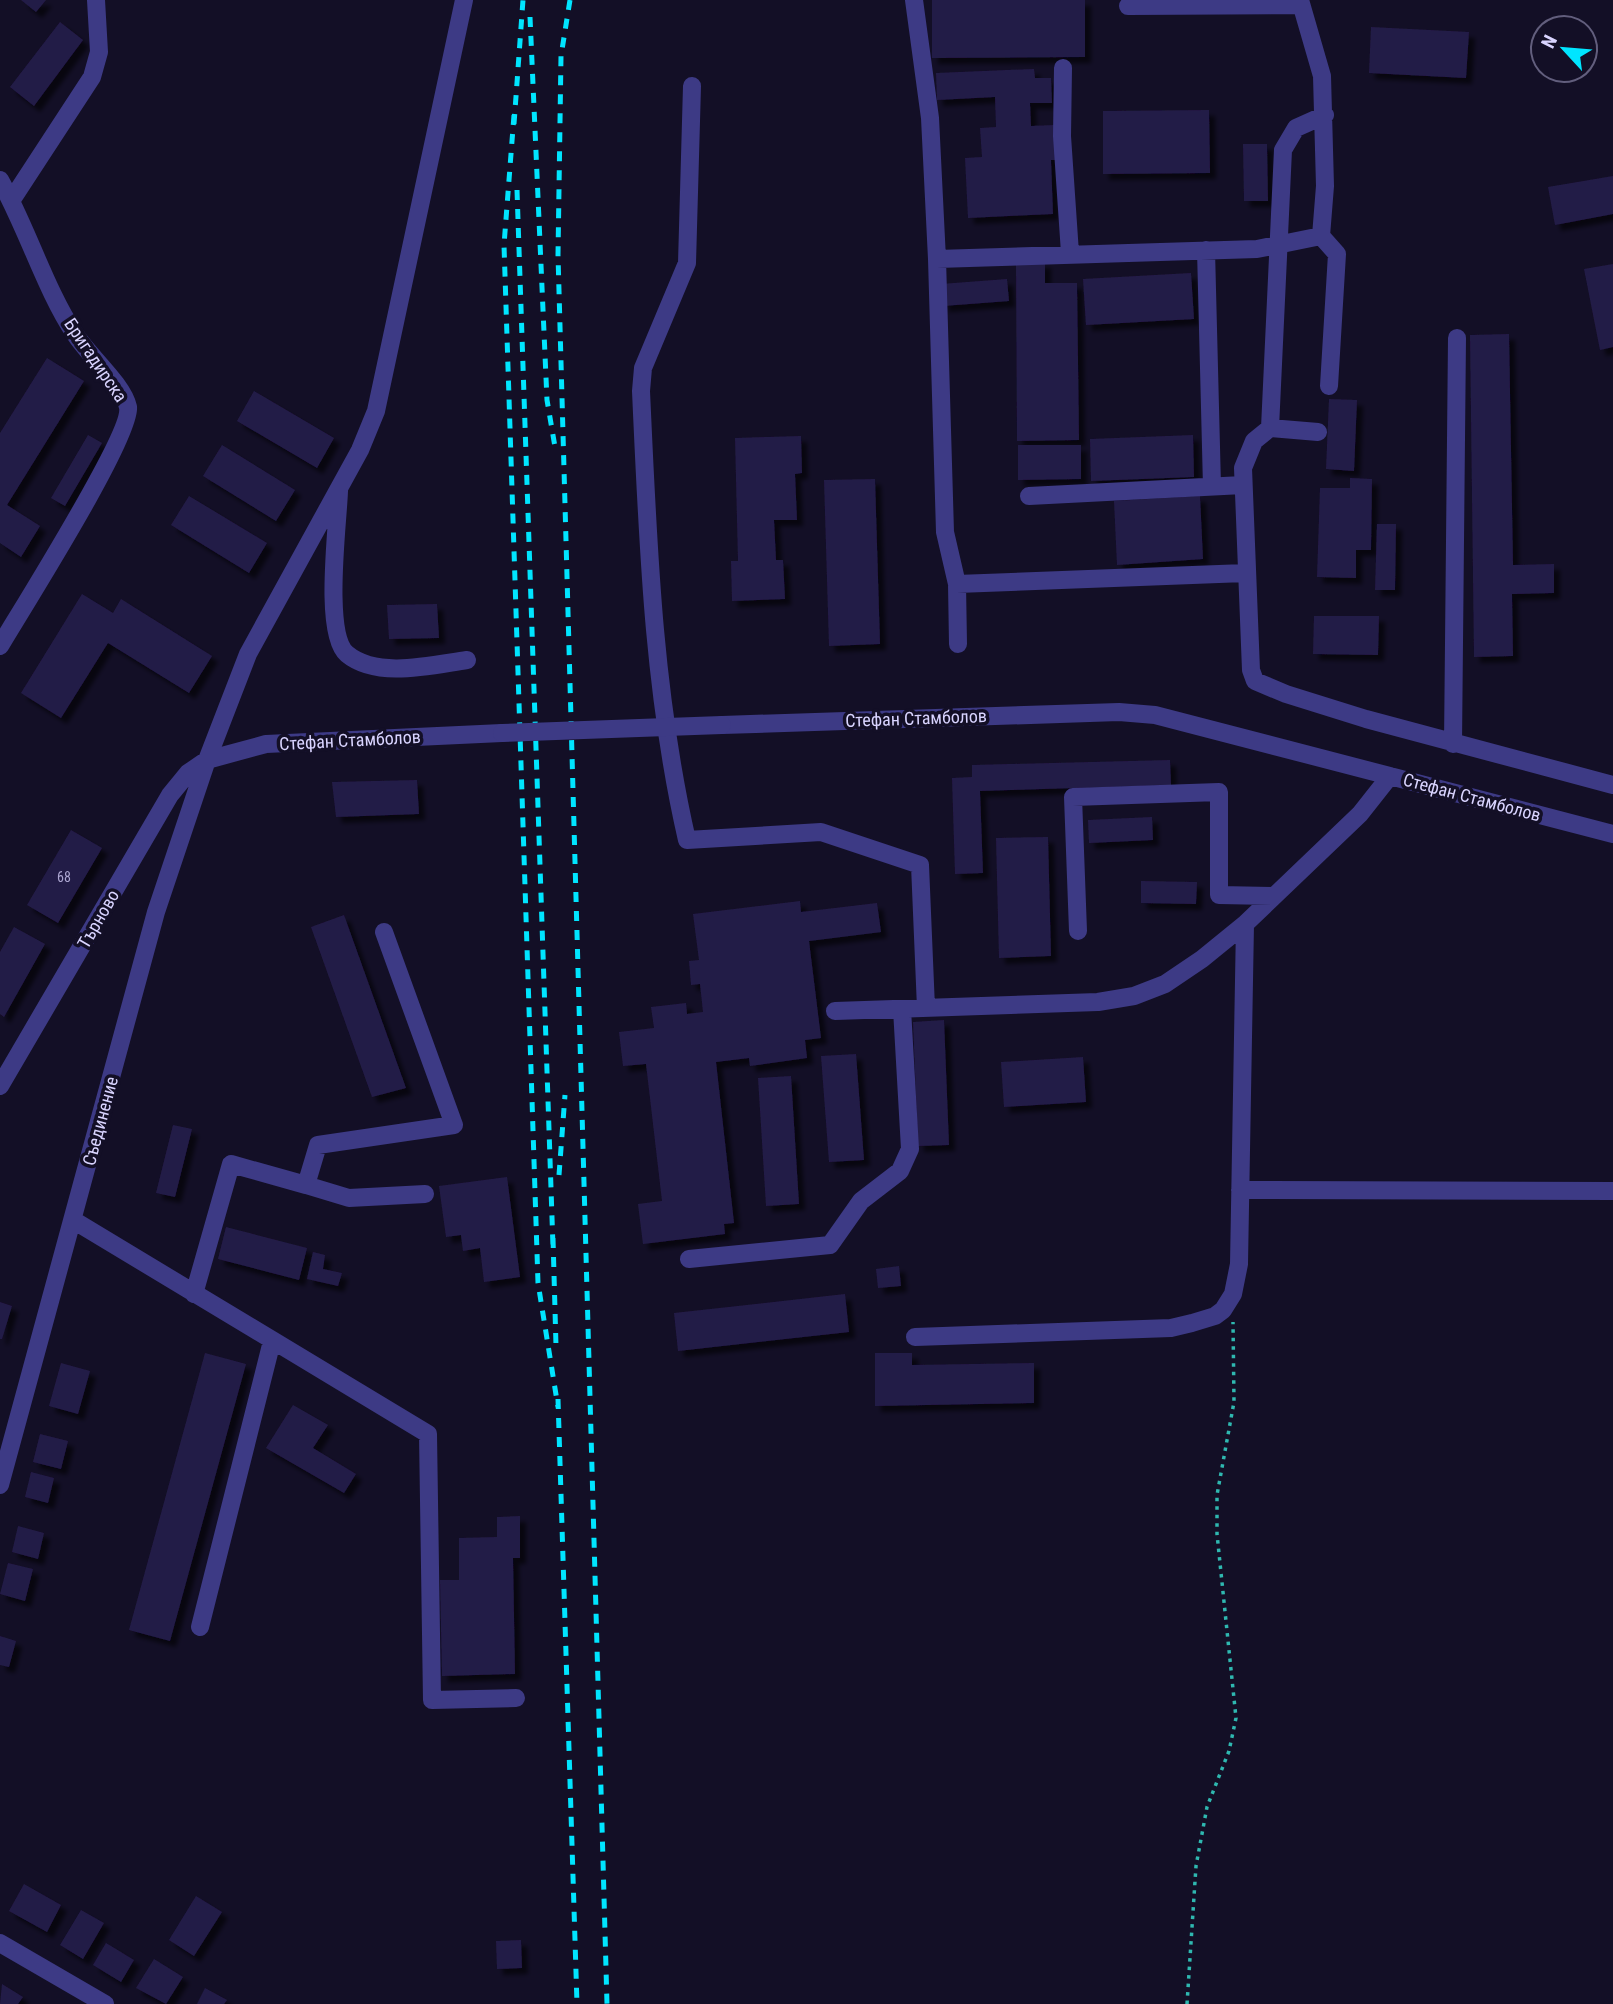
<svg xmlns="http://www.w3.org/2000/svg" width="1613" height="2004" font-family="'Roboto Condensed',sans-serif">
<style>
.building{fill:#241b47;filter:url(#shadow)}
.lines{fill:none;stroke-linecap:round;stroke-linejoin:round}
.path{stroke:#2fb8b0;stroke-width:3.5;stroke-dasharray:3.5 5;stroke-linecap:butt}
.minor{stroke:#3d3a85;stroke-width:18}
.rail{stroke:#00e5ff;stroke-width:5;stroke-dasharray:10 9;stroke-linecap:butt}
.minor-bridge{stroke:#3d3a85;stroke-width:18}
.labels{text-anchor:middle;dominant-baseline:central;stroke-width:7;stroke-linejoin:round;paint-order:stroke}
.number-label{font-size:14px;fill:#aca6d1}
.street-label{font-size:18px;fill:#d9d4ff;stroke:#130f26}
</style>
<defs>
<filter id="shadow"><feDropShadow dx="6" dy="6" stdDeviation="2" flood-color="#0009"/></filter>
</defs>
<rect width="100%" height="100%" fill="#130f26"/>
<path class="building" d="M 21,0 L 46,0 L 36,12 Z
M 932,0 L 1085,0 L 1085,57 L 932,58 Z
M 60,22 L 83,40 L 34,106 L 10,87 Z
M 1371,27 L 1469,32 L 1466,78 L 1369,73 Z
M 1034,69 L 1035,78 L 1051,78 L 1052,103 L 1030,103 L 1031,126 L 1054,125 L 1056,160 L 1051,160 L 1053,214 L 968,218 L 965,158 L 982,157 L 980,128 L 996,127 L 995,97 L 937,100 L 936,73 Z
M 1209,110 L 1210,173 L 1103,174 L 1103,111 Z
M 1243,144 L 1267,144 L 1268,201 L 1244,201 Z
M 1613,176 L 1613,214 L 1555,225 L 1548,187 Z
M 1045,262 L 1045,283 L 1077,283 L 1079,440 L 1017,441 L 1016,263 Z
M 1613,264 L 1613,347 L 1600,350 L 1584,269 Z
M 1191,273 L 1194,319 L 1086,325 L 1083,279 Z
M 1007,279 L 1009,301 L 943,306 L 941,284 Z
M 1509,334 L 1513,565 L 1554,564 L 1554,593 L 1512,594 L 1513,656 L 1474,657 L 1470,335 Z
M 47,358 L 84,381 L 7,505 L 40,526 L 21,557 L 0,543 L 0,433 Z
M 254,391 L 334,438 L 317,468 L 237,421 Z
M 1329,399 L 1357,400 L 1354,471 L 1326,469 Z
M 88,435 L 102,443 L 65,506 L 51,498 Z
M 1193,435 L 1194,477 L 1091,481 L 1090,439 Z
M 801,436 L 802,473 L 795,474 L 797,520 L 774,520 L 776,560 L 783,560 L 785,599 L 732,601 L 731,561 L 738,561 L 735,438 Z
M 222,445 L 295,490 L 276,521 L 203,476 Z
M 1018,445 L 1081,445 L 1081,479 L 1018,480 Z
M 1350,478 L 1372,479 L 1371,550 L 1356,550 L 1356,578 L 1317,577 L 1320,488 L 1350,488 Z
M 875,479 L 880,644 L 829,646 L 824,480 Z
M 189,496 L 267,543 L 249,573 L 171,525 Z
M 1200,496 L 1203,559 L 1117,565 L 1114,501 Z
M 1377,524 L 1396,524 L 1395,590 L 1375,590 Z
M 82,594 L 113,613 L 121,599 L 212,656 L 189,693 L 108,643 L 61,718 L 21,693 Z
M 437,604 L 439,638 L 389,639 L 387,605 Z
M 1314,616 L 1379,616 L 1378,655 L 1313,654 Z
M 1170,760 L 1171,785 L 980,791 L 983,873 L 955,874 L 952,778 L 972,777 L 972,765 Z
M 417,780 L 419,814 L 336,817 L 332,782 Z
M 1152,817 L 1153,840 L 1089,843 L 1088,820 Z
M 71,830 L 102,848 L 58,923 L 27,905 Z
M 1048,837 L 1051,956 L 999,958 L 996,838 Z
M 1141,881 L 1197,882 L 1196,904 L 1141,903 Z
M 800,901 L 801,912 L 877,903 L 881,932 L 809,941 L 821,1038 L 805,1040 L 807,1058 L 750,1066 L 749,1058 L 716,1062 L 734,1223 L 724,1224 L 725,1234 L 643,1244 L 638,1204 L 662,1201 L 646,1064 L 623,1066 L 619,1032 L 654,1028 L 651,1007 L 686,1003 L 687,1014 L 703,1012 L 700,984 L 691,985 L 689,961 L 699,960 L 693,914 Z
M 344,915 L 406,1088 L 372,1097 L 311,927 Z
M 14,927 L 45,944 L 4,1017 L 0,1014 L 0,952 Z
M 944,1020 L 949,1145 L 918,1146 L 913,1022 Z
M 856,1054 L 864,1160 L 829,1162 L 821,1056 Z
M 1083,1057 L 1086,1102 L 1004,1107 L 1001,1062 Z
M 791,1076 L 799,1204 L 766,1206 L 758,1078 Z
M 173,1125 L 192,1129 L 175,1197 L 156,1193 Z
M 507,1177 L 520,1277 L 484,1282 L 480,1248 L 463,1251 L 461,1235 L 446,1237 L 439,1186 Z
M 226,1227 L 307,1248 L 299,1280 L 218,1259 Z
M 313,1252 L 325,1255 L 323,1269 L 342,1273 L 338,1286 L 307,1279 Z
M 899,1266 L 901,1286 L 878,1288 L 876,1269 Z
M 845,1294 L 849,1332 L 678,1351 L 674,1313 Z
M 0,1302 L 12,1306 L 2,1339 L 0,1339 Z
M 205,1353 L 246,1364 L 170,1641 L 129,1630 Z
M 875,1353 L 912,1353 L 912,1365 L 1034,1363 L 1034,1403 L 875,1406 Z
M 61,1363 L 90,1371 L 78,1414 L 49,1406 Z
M 293,1405 L 328,1425 L 313,1448 L 356,1474 L 344,1493 L 266,1448 Z
M 40,1434 L 68,1441 L 61,1469 L 33,1462 Z
M 31,1472 L 54,1478 L 48,1503 L 25,1497 Z
M 520,1516 L 520,1558 L 513,1558 L 515,1674 L 442,1676 L 440,1580 L 459,1580 L 459,1538 L 497,1537 L 497,1517 Z
M 18,1526 L 44,1533 L 38,1559 L 12,1552 Z
M 8,1563 L 33,1569 L 25,1601 L 0,1594 Z
M 0,1636 L 16,1641 L 9,1667 L 0,1665 Z
M 24,1884 L 61,1905 L 47,1932 L 9,1911 Z
M 196,1896 L 222,1912 L 194,1956 L 169,1940 Z
M 81,1910 L 104,1923 L 83,1959 L 60,1945 Z
M 521,1940 L 522,1968 L 497,1969 L 496,1941 Z
M 106,1943 L 134,1960 L 121,1982 L 93,1965 Z
M 154,1959 L 183,1977 L 166,2004 L 136,1988 Z
M 2,1984 L 23,1997 L 18,2004 L 0,2004 Z
M 205,1988 L 227,2000 L 224,2004 L 197,2004 Z"/>
<g class="lines">
<path class="path" d="M 1187,2004 L 1196,1866 L 1207,1807 L 1229,1751 L 1236,1718 L 1217,1534 L 1217,1495 L 1234,1402 L 1233,1322"/>
<path class="minor" d="M 914,0 L 930,118 L 937,259
M 1300,0 L 1322,76 L 1325,186 L 1321,236 L 1337,254 L 1329,386
M 1128,6 L 1300,5
M 1063,68 L 1062,136 L 1070,253
M 692,86 L 687,263 L 643,368 L 641,391 C 648,543 653,692 687,840 L 821,832 L 920,865 L 926,1008
M 1325,115 L 1296,128 L 1283,150 L 1270,428 L 1254,441 L 1243,468 L 1251,670 L 1255,681 L 1286,694 L 1366,719 L 1613,785
M 0,180 C 27,228 46,291 75,334 C 88,355 123,384 128,407 C 133,434 20,612 0,646
M 11,201 L 92,77 L 99,52 L 96,0
M 1206,250 L 1212,486
M 1270,428 L 1318,432
M 339,491 C 338,523 323,634 347,654 C 377,679 432,665 467,660
M 1029,496 L 1243,485
M 957,584 L 1245,573
M 958,644 L 957,584 L 945,532 L 937,259 L 1257,249 L 1321,236
M 722,725 L 1119,712 L 1155,715 L 1613,834
M 1453,744 L 1457,338
M 1078,931 L 1073,797 L 1219,792 L 1219,895 L 1272,896
M 835,1011 L 1098,1002 L 1134,996 L 1165,984 L 1202,959 L 1245,924 L 1360,814 L 1390,776
M 0,1086 L 170,795 L 188,773 L 207,760 L 266,744 L 502,733
M 306,1185 L 349,1198 L 425,1194
M 1240,1190 L 1613,1191
M 73,1220 L 428,1434 L 432,1700 L 516,1698
M 689,1259 L 830,1245 L 861,1201 L 900,1171 L 910,1149 L 902,1009
M 194,1294 L 231,1164 L 306,1185 L 318,1145 L 454,1125 L 384,932
M 915,1337 L 1171,1328 L 1192,1323 L 1215,1316 L 1223,1310 L 1233,1294 L 1239,1264 L 1245,924
M 0,1485 L 156,912 L 207,760 L 248,654 L 360,450 L 376,411 L 464,0
M 200,1627 L 272,1341
M 0,1943 L 105,2004"/>
<path class="rail" d="M 570,0 L 561,56 L 558,255 L 607,2004
M 530,17 L 547,400 L 555,447
M 514,115 L 504,245 L 538,1283 L 558,1407
M 514,124 L 523,0
M 517,190 L 553,1247
M 559,1175 L 565,1095
M 553,1238 L 556,1346
M 558,1399 L 577,2004"/>
<path class="minor-bridge" d="M 502,733 L 722,725"/>
</g>
<g class="labels">
<g class="number-label">
<text x="64" y="877">68</text>
</g>
<g class="street-label">
<text transform="translate(96 360) rotate(56)">Бригадирска</text>
<text transform="translate(916 718) rotate(-2)">Стефан Стамболов</text>
<text transform="translate(350 740) rotate(-3)">Стефан Стамболов</text>
<text transform="translate(1472 797) rotate(15)">Стефан Стамболов</text>
<text transform="translate(98 919) rotate(-60)">Търново</text>
<text transform="translate(100 1121) rotate(-75)">Съединение</text>
</g>
</g>
<g transform="translate(1564 49) rotate(296)"><circle r="33" fill="#130f26" stroke="#625e7d" stroke-width="2"/>
<path d="M0-5L12 26L0 18L-12 26Z" fill="#00e5ff"/>
<text y="-10" font-size="19" font-weight="bold" text-anchor="middle" fill="#d9d4ff">N</text>
</g>
</svg>
